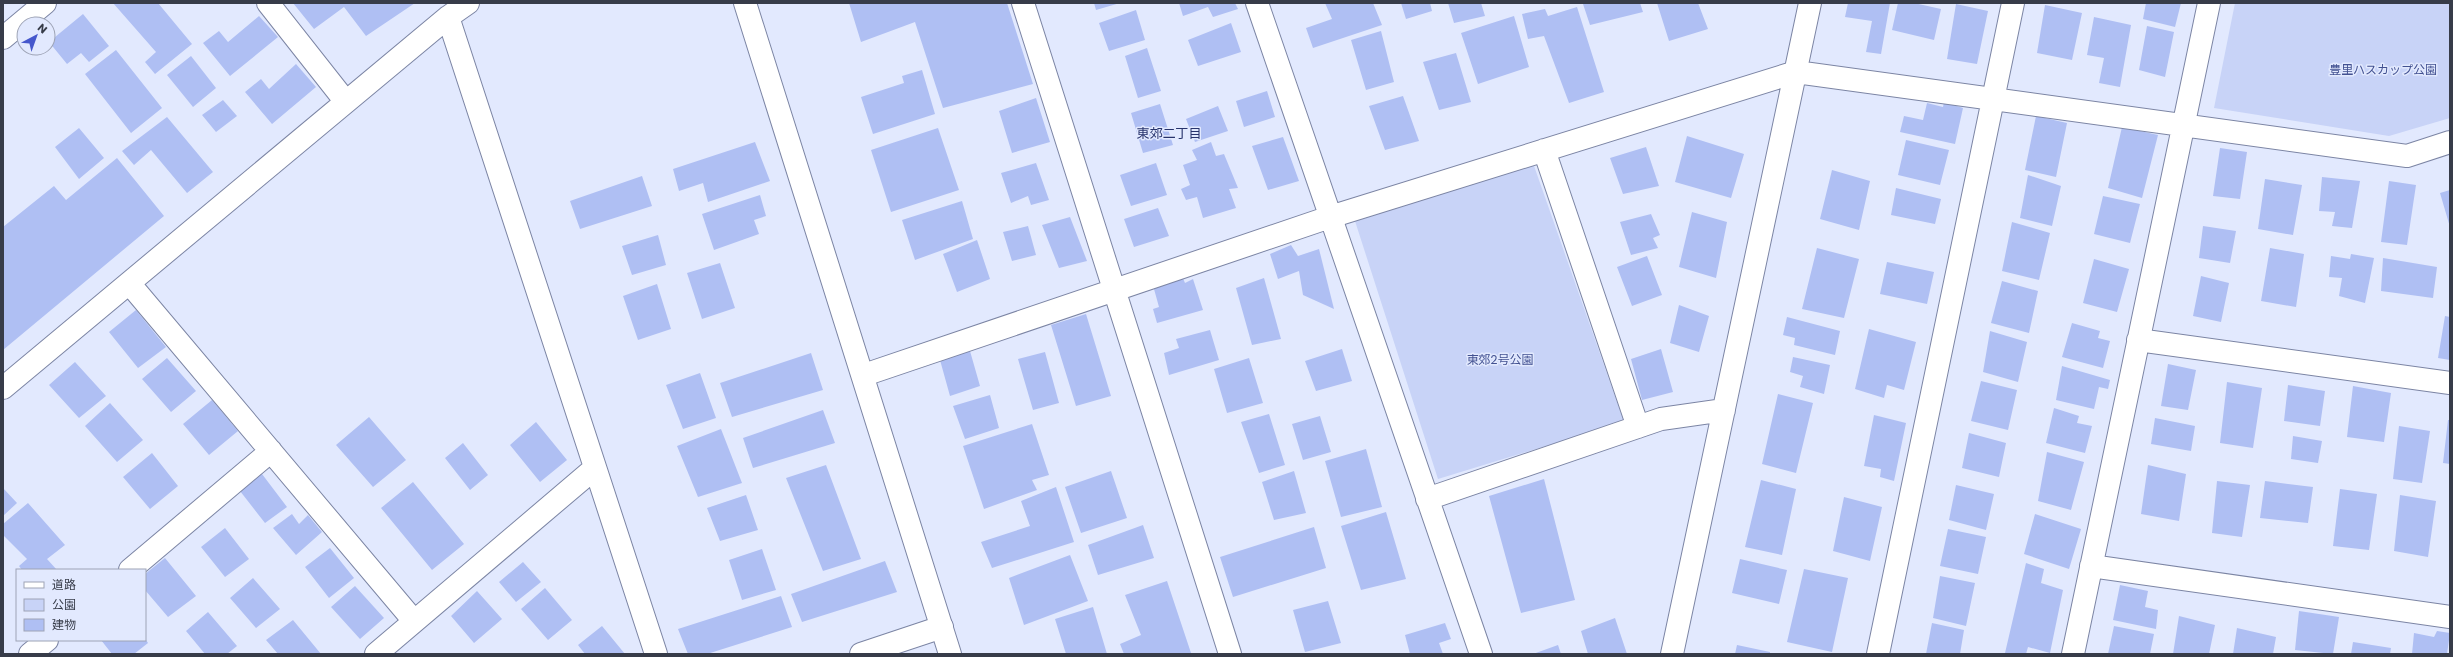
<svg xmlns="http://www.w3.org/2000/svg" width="2453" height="657" font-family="Poppins,'Noto Sans JP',sans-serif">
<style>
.green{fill:#c8d3f7}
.building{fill:#afbff3}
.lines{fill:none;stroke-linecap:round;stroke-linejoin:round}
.street-casing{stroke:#7c85a4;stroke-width:24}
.secondary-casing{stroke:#7c85a4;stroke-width:24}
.street{stroke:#fff;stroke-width:22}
.secondary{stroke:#fff;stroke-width:22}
.labels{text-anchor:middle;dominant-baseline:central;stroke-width:3;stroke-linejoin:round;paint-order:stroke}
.park-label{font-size:12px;fill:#425191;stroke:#e2e9fe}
.neighbourhood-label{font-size:13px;fill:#27336c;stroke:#e2e9fe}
</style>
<rect width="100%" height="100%" fill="#e2e9fe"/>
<path class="green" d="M 2235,3 L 2450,3 L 2450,118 L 2389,136 L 2214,108 Z
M 1533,163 L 1624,422 L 1438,479 L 1355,221 Z"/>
<path class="building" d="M 113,3 L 158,3 L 192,44 L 155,74 L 145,62 L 156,52 Z
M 293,3 L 415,3 L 366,36 L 344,7 L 314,29 Z
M 849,3 L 1007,3 L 1033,84 L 943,108 L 915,22 L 861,42 Z
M 1094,3 L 1120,3 L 1096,10 Z
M 1179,3 L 1235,3 L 1238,9 L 1213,17 L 1208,7 L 1183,16 Z
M 1325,3 L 1373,3 L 1382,25 L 1313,48 L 1306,28 L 1332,19 Z
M 1401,3 L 1430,3 L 1432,11 L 1406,19 Z
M 1448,3 L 1481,3 L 1485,16 L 1454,23 Z
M 1589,3 L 1640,3 L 1643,12 L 1590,25 L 1583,4 Z
M 1657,3 L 1698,3 L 1708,29 L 1669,41 Z
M 1848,3 L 1890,3 L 1881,54 L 1866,52 L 1872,21 L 1845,17 Z
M 1898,3 L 1914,3 L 1941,9 L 1934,40 L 1892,30 Z
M 2146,3 L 2181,3 L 2175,27 L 2143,19 Z
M 1956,4 L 1988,11 L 1977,64 L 1947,59 Z
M 2045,5 L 2082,13 L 2072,60 L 2037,53 Z
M 1577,7 L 1604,92 L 1569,103 L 1544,36 L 1528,39 L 1522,14 L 1545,9 L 1548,16 Z
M 1136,10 L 1145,40 L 1109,51 L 1099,23 Z
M 83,14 L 109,46 L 89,62 L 81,53 L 67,64 L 49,42 Z
M 259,16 L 278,37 L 230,76 L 203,43 L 219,31 L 228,42 Z
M 1514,16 L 1529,67 L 1478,84 L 1461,33 Z
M 2094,17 L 2131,25 L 2120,87 L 2099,83 L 2104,58 L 2087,55 Z
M 1231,23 L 1241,52 L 1198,66 L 1188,40 Z
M 2147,26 L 2174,32 L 2165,77 L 2139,70 Z
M 1381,31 L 1394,82 L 1366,90 L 1351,40 Z
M 1147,48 L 1161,91 L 1138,98 L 1125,56 Z
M 116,50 L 162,108 L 131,133 L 85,74 Z
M 1456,53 L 1471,102 L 1439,110 L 1423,62 Z
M 191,56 L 216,88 L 193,107 L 167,75 Z
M 296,64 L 316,87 L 272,124 L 245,92 L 261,79 L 269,89 Z
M 922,70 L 935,114 L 873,134 L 861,97 L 904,83 L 902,76 Z
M 1267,91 L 1275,117 L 1244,127 L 1236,101 Z
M 1403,96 L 1419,141 L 1385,150 L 1369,106 Z
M 1036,98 L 1050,142 L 1012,153 L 999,111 Z
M 223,100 L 237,116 L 216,132 L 202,115 Z
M 1944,102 L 1963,108 L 1955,144 L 1900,132 L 1904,116 L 1923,120 L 1927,103 L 1943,107 Z
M 1160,104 L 1173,145 L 1143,153 L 1131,113 Z
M 1218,106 L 1228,131 L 1195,142 L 1186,119 Z
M 2036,116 L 2067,123 L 2056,177 L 2025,170 Z
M 167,117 L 213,172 L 187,193 L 151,150 L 134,165 L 122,151 Z
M 2122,127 L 2158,135 L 2142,198 L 2108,188 Z
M 79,128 L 104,158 L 79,179 L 55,147 Z
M 938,128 L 959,190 L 891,212 L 871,150 Z
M 1687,136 L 1744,154 L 1731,198 L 1675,182 Z
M 1283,137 L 1299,181 L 1268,190 L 1252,146 Z
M 1906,140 L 1949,150 L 1940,185 L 1898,175 Z
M 755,142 L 770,181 L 708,202 L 703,183 L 679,191 L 673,169 Z
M 1211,142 L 1216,156 L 1224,154 L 1238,188 L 1229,189 L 1236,208 L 1203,218 L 1197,197 L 1186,200 L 1181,189 L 1190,185 L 1183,165 L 1197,160 L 1192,150 Z
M 1646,147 L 1659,186 L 1623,194 L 1610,158 Z
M 2220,148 L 2247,152 L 2240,199 L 2213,196 Z
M 117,158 L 164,216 L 3,350 L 3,227 L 54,186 L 66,200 Z
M 1036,163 L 1049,200 L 1031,205 L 1028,196 L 1011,203 L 1001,173 Z
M 1156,163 L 1167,195 L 1131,206 L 1120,175 Z
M 1832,170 L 1870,181 L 1859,230 L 1820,219 Z
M 2028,175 L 2061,186 L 2052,226 L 2020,218 Z
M 642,176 L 652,206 L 580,229 L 570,201 Z
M 2322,177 L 2360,181 L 2352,228 L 2332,226 L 2335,212 L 2319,211 Z
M 2265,179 L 2302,185 L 2293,235 L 2258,229 Z
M 2389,181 L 2416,185 L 2407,245 L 2381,242 Z
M 1896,188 L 1941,199 L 1935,224 L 1891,215 Z
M 2450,190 L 2450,227 L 2440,193 Z
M 760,195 L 766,216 L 754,220 L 759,234 L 714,250 L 702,214 Z
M 2103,196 L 2140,204 L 2130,243 L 2094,234 Z
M 962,201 L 973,239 L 915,260 L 902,220 Z
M 1158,208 L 1169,236 L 1134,247 L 1124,219 Z
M 1692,212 L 1727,222 L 1716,278 L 1679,267 Z
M 1651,214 L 1660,235 L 1653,238 L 1658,248 L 1631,255 L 1620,222 Z
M 1070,217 L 1087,261 L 1059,268 L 1042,225 Z
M 2012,222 L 2050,233 L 2039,280 L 2002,271 Z
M 1028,226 L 1036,255 L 1012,261 L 1003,232 Z
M 2203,226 L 2236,231 L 2230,263 L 2199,258 Z
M 658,235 L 666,265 L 632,275 L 622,246 Z
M 977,240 L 990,279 L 957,292 L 943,254 Z
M 1291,245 L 1298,256 L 1319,249 L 1334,309 L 1303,295 L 1299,271 L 1278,279 L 1270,254 Z
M 1817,248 L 1859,259 L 1844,318 L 1802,309 Z
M 2270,248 L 2304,254 L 2296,307 L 2261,301 Z
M 2351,254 L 2374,258 L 2365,303 L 2339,296 L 2342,278 L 2329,277 L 2331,256 L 2350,259 Z
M 1647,256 L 1662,295 L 1632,306 L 1617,267 Z
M 2383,258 L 2437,267 L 2433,298 L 2381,291 Z
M 2094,259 L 2129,269 L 2117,312 L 2083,303 Z
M 1887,262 L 1934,272 L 1927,304 L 1880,294 Z
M 720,263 L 735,308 L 702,319 L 687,273 Z
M 1182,276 L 1185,283 L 1193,279 L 1203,310 L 1157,323 L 1153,309 L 1159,307 L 1154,289 Z
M 2201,276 L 2229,283 L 2221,322 L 2193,316 Z
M 1264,278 L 1281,339 L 1252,345 L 1236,288 Z
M 2002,281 L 2038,291 L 2029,333 L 1991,323 Z
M 657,284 L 671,329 L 638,340 L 623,296 Z
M 1679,305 L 1709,316 L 1699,352 L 1670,343 Z
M 136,310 L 166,347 L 138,368 L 109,332 Z
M 1086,314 L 1111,396 L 1076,406 L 1051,325 Z
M 2445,316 L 2450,317 L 2450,360 L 2438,358 Z
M 1787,317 L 1840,331 L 1835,355 L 1794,345 L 1795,338 L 1783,335 Z
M 2072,323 L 2100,331 L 2098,338 L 2110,341 L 2103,368 L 2062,357 Z
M 1869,329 L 1916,342 L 1904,390 L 1887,385 L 1884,398 L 1855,389 Z
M 1210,330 L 1219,360 L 1169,375 L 1164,353 L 1179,348 L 1176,339 Z
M 1990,331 L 2027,342 L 2018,382 L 1983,372 Z
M 1342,349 L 1352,381 L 1316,391 L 1305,361 Z
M 1661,349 L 1673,392 L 1642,400 L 1631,359 Z
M 970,351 L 980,386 L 950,396 L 940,360 Z
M 1045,352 L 1059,403 L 1033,410 L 1018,359 Z
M 811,353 L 823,390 L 732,417 L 720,383 Z
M 1793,357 L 1830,365 L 1824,394 L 1800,387 L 1803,376 L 1790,372 Z
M 167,358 L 196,391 L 171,412 L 142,379 Z
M 1249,358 L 1263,403 L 1227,413 L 1214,369 Z
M 75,362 L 106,396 L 79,418 L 49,385 Z
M 2168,364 L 2196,370 L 2188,410 L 2161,406 Z
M 2062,366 L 2110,380 L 2108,389 L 2099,387 L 2094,409 L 2056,400 Z
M 700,373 L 716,418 L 683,429 L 666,385 Z
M 1981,381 L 2017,390 L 2008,430 L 1971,421 Z
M 2227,382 L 2262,388 L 2253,448 L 2220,443 Z
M 2288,385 L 2325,391 L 2320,426 L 2284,421 Z
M 2353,386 L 2391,393 L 2384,442 L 2347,437 Z
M 1778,394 L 1813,403 L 1796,473 L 1762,464 Z
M 990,395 L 999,428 L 965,439 L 953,406 Z
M 212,400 L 238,431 L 209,455 L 183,424 Z
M 110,403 L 143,440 L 117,462 L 85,426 Z
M 2054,408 L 2079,416 L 2077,423 L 2092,426 L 2085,453 L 2046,443 Z
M 823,410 L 835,443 L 753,468 L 743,438 Z
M 1269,414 L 1285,465 L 1259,473 L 1241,422 Z
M 1874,415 L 1906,423 L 1894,481 L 1880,477 L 1881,469 L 1864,466 Z
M 1320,416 L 1331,452 L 1303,460 L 1292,424 Z
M 369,417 L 406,460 L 373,487 L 336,445 Z
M 2155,418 L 2195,426 L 2191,451 L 2151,444 Z
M 2448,420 L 2450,420 L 2450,464 L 2443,463 Z
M 536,422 L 567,460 L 540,482 L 510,445 Z
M 1032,424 L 1049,475 L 1032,480 L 1037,490 L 984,509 L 963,446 Z
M 2399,426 L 2430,431 L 2422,483 L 2393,479 Z
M 721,429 L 742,483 L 698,497 L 677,446 Z
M 1969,433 L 2006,443 L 1999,477 L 1962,468 Z
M 2293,436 L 2322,441 L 2318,463 L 2291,459 Z
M 463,443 L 488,475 L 470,490 L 445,458 Z
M 1366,449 L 1382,507 L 1341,517 L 1325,461 Z
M 2047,452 L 2084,462 L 2071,510 L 2038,501 Z
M 152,453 L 178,486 L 150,509 L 123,477 Z
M 826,465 L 861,559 L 823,571 L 786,478 Z
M 2148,465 L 2186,474 L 2179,521 L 2141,514 Z
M 1111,471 L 1127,518 L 1081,533 L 1065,487 Z
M 1294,471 L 1306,513 L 1274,520 L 1262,482 Z
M 262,474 L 287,507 L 265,523 L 240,491 Z
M 1544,479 L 1575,600 L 1521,613 L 1489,496 Z
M 1761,480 L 1796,489 L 1782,555 L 1745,547 Z
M 2217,481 L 2250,485 L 2242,537 L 2212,533 Z
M 2265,481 L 2313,487 L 2308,523 L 2260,518 Z
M 413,482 L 464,544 L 432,570 L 381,508 Z
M 1956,485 L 1994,494 L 1986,530 L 1949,520 Z
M 1056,487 L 1074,542 L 992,568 L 981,542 L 1030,526 L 1021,501 Z
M 3,488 L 17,503 L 3,516 Z
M 2340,489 L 2377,494 L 2369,550 L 2333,546 Z
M 746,495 L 758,530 L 720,541 L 707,508 Z
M 2400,495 L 2436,501 L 2428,557 L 2394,551 Z
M 1844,497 L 1882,507 L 1870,561 L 1833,551 Z
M 28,503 L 65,545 L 47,559 L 57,570 L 22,570 L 19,566 L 27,559 L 3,535 L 3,524 Z
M 1386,512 L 1406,579 L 1361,590 L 1341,526 Z
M 292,514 L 299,524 L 308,515 L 322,532 L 296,555 L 273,528 Z
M 2035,514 L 2081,529 L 2069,569 L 2024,554 Z
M 1143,525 L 1154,558 L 1098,575 L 1088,545 Z
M 1314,527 L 1326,568 L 1233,597 L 1220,557 Z
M 225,528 L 249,559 L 225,577 L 201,547 Z
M 1948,529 L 1986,537 L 1978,574 L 1940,566 Z
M 330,548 L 354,578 L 329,598 L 305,567 Z
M 762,549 L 776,590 L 742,600 L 729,560 Z
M 1070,555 L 1088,601 L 1024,625 L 1009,578 Z
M 165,558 L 196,596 L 168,617 L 145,590 L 145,574 Z
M 1740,559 L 1787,570 L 1779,604 L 1732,593 Z
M 885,561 L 897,592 L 802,622 L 791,594 Z
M 523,562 L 541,582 L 516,602 L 499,582 Z
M 2026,563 L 2044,569 L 2041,583 L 2063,590 L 2050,653 L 2028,647 L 2026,654 L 2005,653 Z
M 1804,569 L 1848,578 L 1832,652 L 1787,642 Z
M 1940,576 L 1975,583 L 1966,626 L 1933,618 Z
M 253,578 L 280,609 L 256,628 L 230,598 Z
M 1167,581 L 1191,653 L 1124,654 L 1120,644 L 1141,635 L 1125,595 Z
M 2120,585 L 2148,591 L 2145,607 L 2158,610 L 2156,629 L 2113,620 Z
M 355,586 L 384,618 L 360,639 L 331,607 Z
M 545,588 L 572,620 L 548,640 L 521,609 Z
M 477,591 L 502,619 L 474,643 L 451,616 Z
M 781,596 L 792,627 L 707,654 L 688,654 L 678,629 Z
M 1328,601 L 1341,643 L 1305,652 L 1293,610 Z
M 1093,607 L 1107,654 L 1066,654 L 1055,619 Z
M 2299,611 L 2339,617 L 2333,654 L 2295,650 Z
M 208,612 L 237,646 L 227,654 L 205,654 L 186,631 Z
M 2179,616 L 2215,625 L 2209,654 L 2173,654 Z
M 1615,618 L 1627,654 L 1588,654 L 1581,631 Z
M 293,620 L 321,654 L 278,654 L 266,640 Z
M 1445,623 L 1451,639 L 1439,643 L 1443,654 L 1410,654 L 1405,635 Z
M 1932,623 L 1964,630 L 1960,654 L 1926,654 Z
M 602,626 L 625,654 L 585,654 L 578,645 Z
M 2114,626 L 2154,634 L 2150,654 L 2108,654 Z
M 2237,628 L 2276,637 L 2273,654 L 2233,654 Z
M 2437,631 L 2450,633 L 2447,654 L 2412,654 L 2414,633 L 2434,637 Z
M 101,640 L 146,640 L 148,643 L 134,654 L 112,654 Z
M 2353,642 L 2391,648 L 2390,654 L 2351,654 Z
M 1558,645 L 1561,654 L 1533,654 Z
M 1737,645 L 1770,652 L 1770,654 L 1735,654 Z"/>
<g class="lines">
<g class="street-casing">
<path id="street" d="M 268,3 L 346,102
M 1023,3 L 1230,654
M 1257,3 L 1481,654
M 448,17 L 656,654
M 1544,150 L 1638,427
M 129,283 L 414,621
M 2138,340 L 2450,383
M 864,375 L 1330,217 L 1796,72 L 2407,156 L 2450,142
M 3,388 L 448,17 L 468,3
M 1427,499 L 1661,419 L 1724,410
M 2091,566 L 2450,617
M 130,570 L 271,451
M 30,654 L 47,640
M 376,654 L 595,468
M 861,654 L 942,627
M 1672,654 L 1810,3
M 1878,654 L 2013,3
M 2073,654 L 2209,3"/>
</g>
<g class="secondary-casing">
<path id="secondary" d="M 745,3 L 950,654
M 3,38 L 45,3"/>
</g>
<use href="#street" class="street"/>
<use href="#secondary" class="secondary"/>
</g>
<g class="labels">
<g class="park-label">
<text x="2383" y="69">豊里ハスカップ公園</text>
<text x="1500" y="359">東郊2号公園</text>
</g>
<g class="neighbourhood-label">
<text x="1169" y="133">東郊二丁目</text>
</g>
</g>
<rect width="2453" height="657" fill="none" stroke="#373c49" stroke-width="8"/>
<rect x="16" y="569" width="130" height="72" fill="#e2e9fe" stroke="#9ea4b6"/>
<rect x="24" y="582" width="20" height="6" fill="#ffffff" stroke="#9ea4b6"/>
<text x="52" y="589" font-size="12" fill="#373c49">道路</text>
<rect x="24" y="599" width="20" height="12" fill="#c8d3f7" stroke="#9ea4b6"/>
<text x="52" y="609" font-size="12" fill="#373c49">公園</text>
<rect x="24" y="619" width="20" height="12" fill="#afbff3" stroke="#9ea4b6"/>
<text x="52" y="629" font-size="12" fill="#373c49">建物</text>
<g transform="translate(36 36) rotate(41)"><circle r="19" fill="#e2e9fe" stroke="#9ea4b6"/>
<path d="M0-3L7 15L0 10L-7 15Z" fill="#4557cc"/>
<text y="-6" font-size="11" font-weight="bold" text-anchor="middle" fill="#373c49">N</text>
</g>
</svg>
